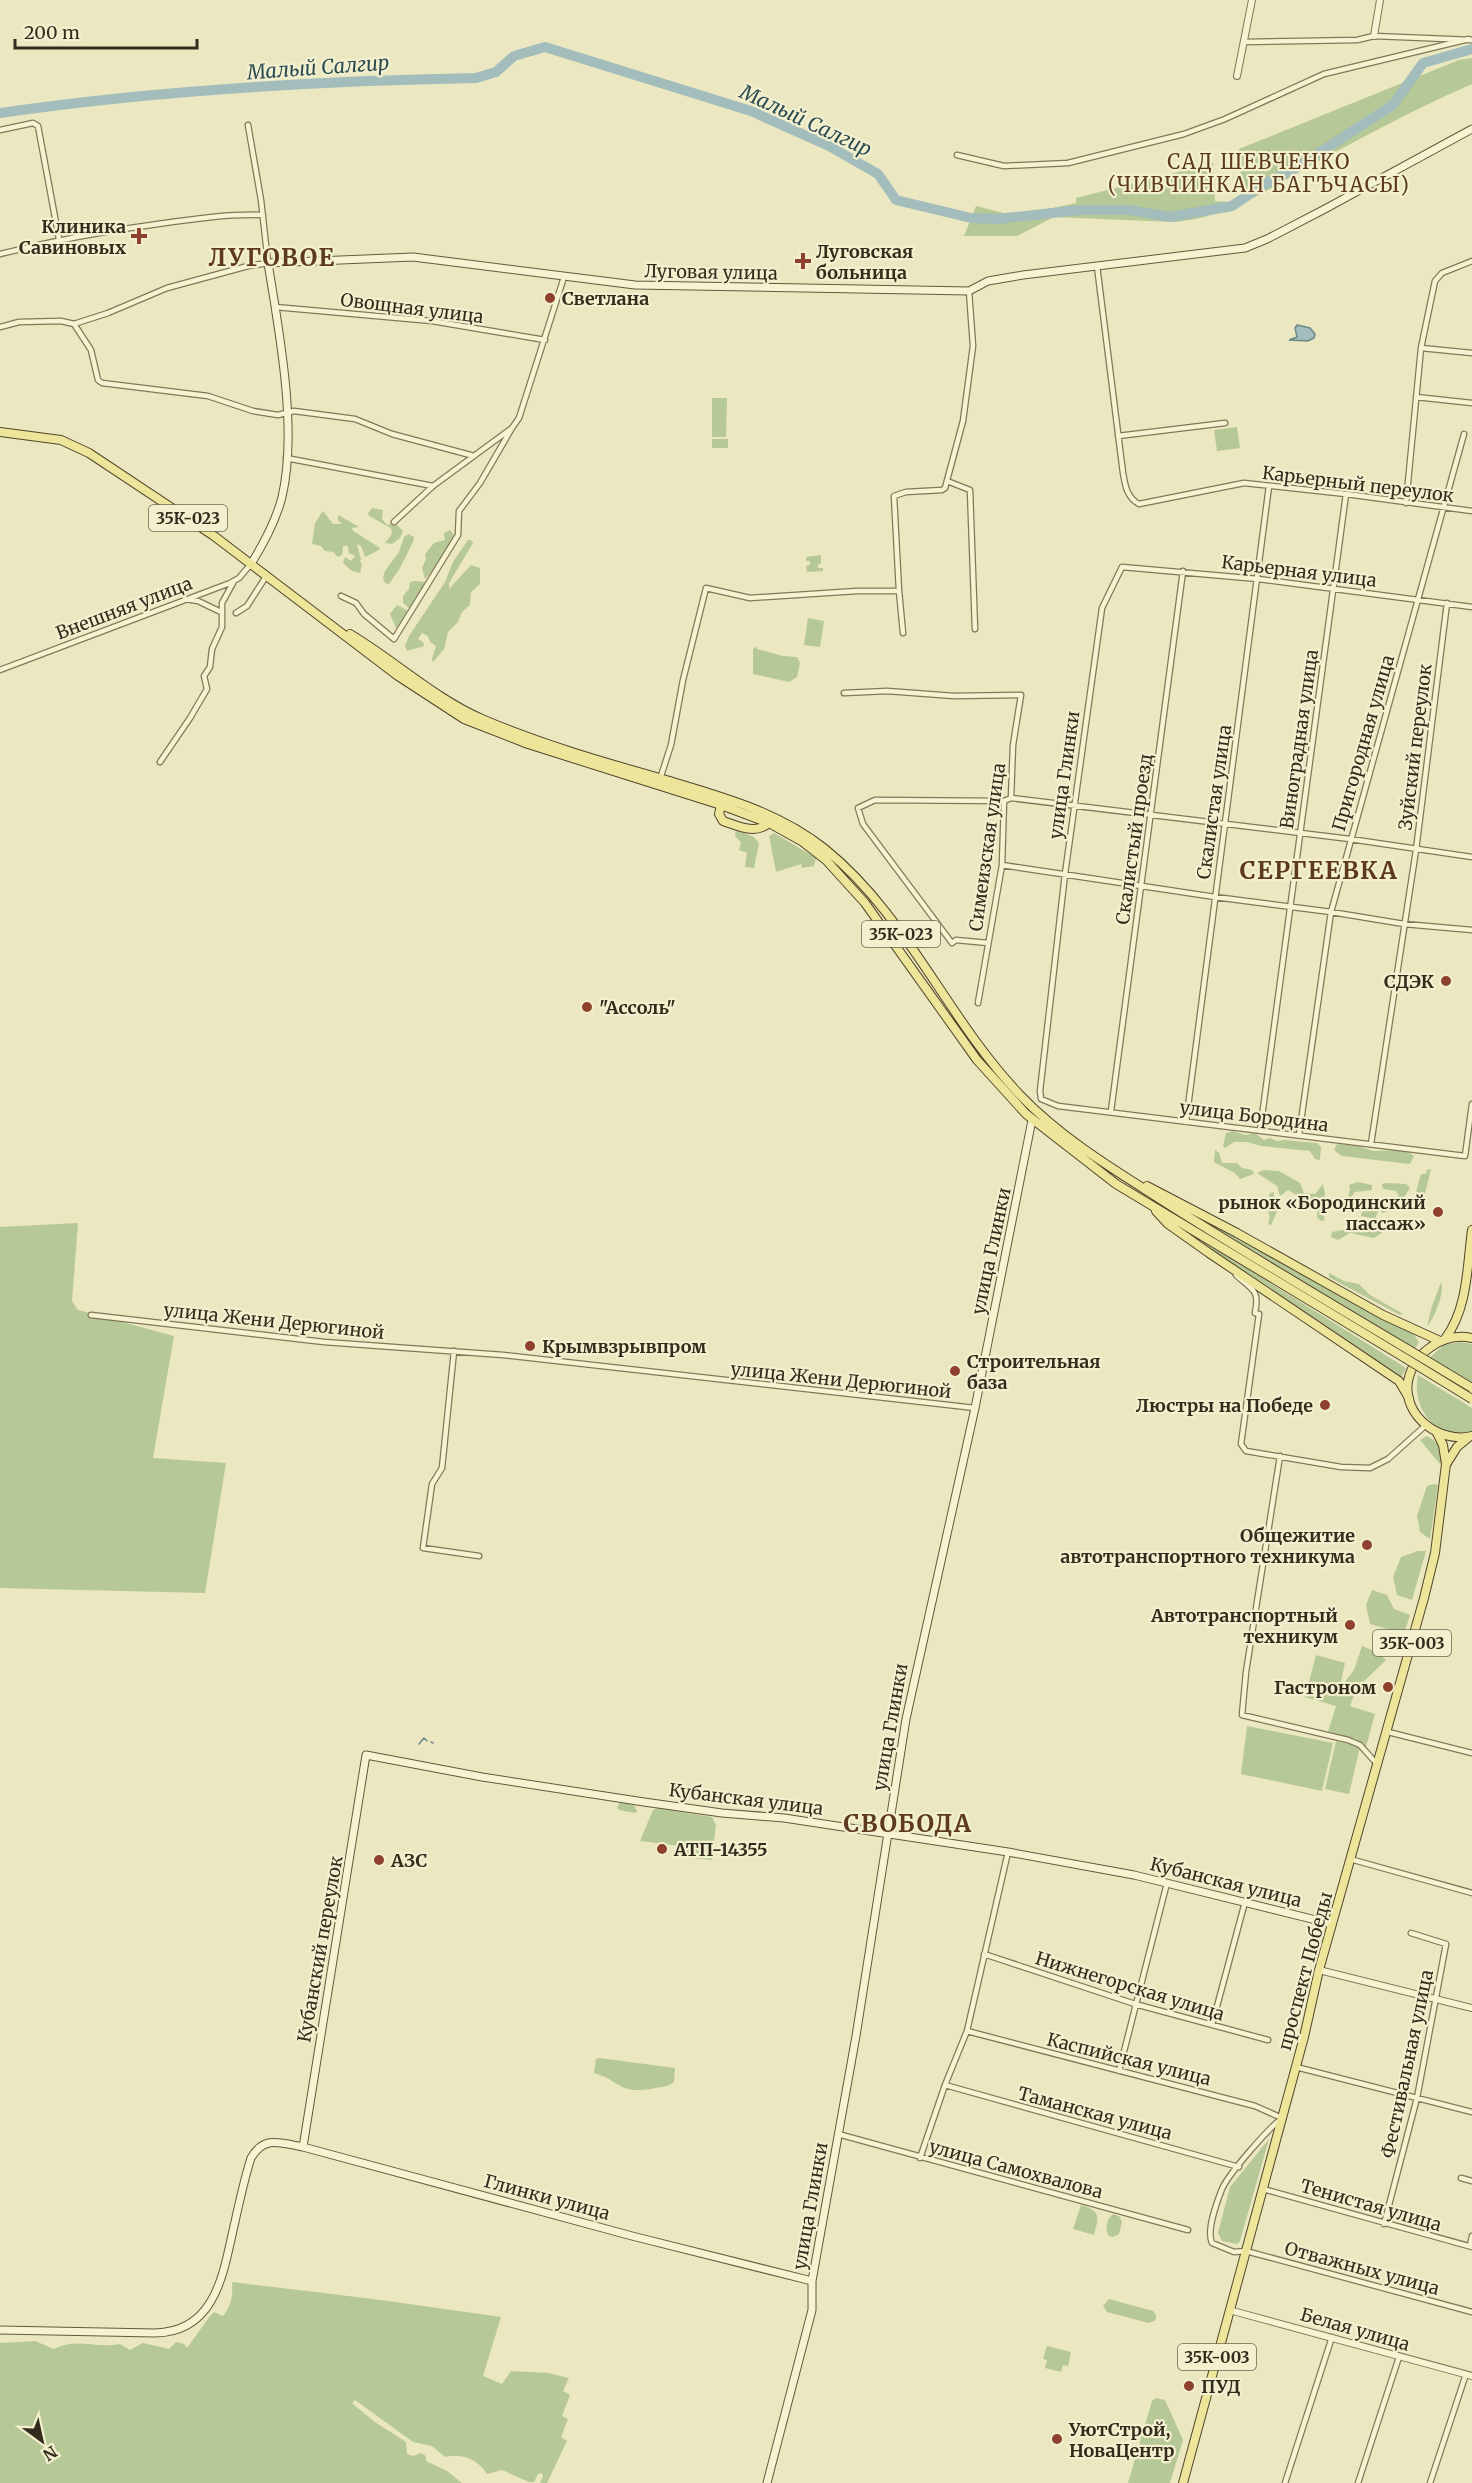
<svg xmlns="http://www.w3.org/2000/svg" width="1472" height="2483" font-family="Merriweather,serif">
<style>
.green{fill:#b6c895}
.water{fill:#a2bdbb;stroke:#6b8a89;stroke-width:1.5}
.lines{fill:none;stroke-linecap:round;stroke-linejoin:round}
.stream{stroke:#6b8a89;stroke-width:1.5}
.river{stroke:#a2bdbb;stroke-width:10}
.minor-casing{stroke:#827859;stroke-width:7}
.tertiary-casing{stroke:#827859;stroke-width:8}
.secondary-casing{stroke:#64593c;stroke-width:9}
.primary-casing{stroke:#50452d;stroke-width:10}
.minor{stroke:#f6f3d2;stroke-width:4.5}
.tertiary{stroke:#f6f3d2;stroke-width:6}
.secondary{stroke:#f6f3d2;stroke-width:7}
.primary{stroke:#ede599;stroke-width:8}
.primary-bridge-casing{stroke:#50452d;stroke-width:10;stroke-linecap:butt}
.primary-bridge{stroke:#ede599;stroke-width:8}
.poi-dot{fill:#8e422d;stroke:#f3f0cf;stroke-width:2}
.labels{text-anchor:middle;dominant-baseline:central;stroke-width:4.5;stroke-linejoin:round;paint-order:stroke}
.shield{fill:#f3f0cf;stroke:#6d6752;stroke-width:1.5}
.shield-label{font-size:16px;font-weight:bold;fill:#332c1d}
.poi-label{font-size:18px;font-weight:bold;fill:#332c1d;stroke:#f3f0cf;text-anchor:start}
.street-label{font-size:18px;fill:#332c1d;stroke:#f3f0cf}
.water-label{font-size:20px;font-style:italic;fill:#2d4c52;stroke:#f3f0cf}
.neighbourhood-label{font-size:20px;letter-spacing:1.5px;fill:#5d391f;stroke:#f3f0cf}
.district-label{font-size:24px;font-weight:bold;letter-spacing:1.5px;fill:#5d391f;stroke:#f3f0cf}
</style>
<rect width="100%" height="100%" fill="#ebe7c0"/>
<path class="green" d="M 1472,58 L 1472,84 C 1421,106 1373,132 1324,158 C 1277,184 1228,219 1173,222 L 1054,217 L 1017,236 L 964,236 L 976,206 L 1015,216 L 1076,203 L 1076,198 L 1213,163 L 1215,201 L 1230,202 L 1242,195 L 1239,149 L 1459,60 Z
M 712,398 L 727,398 L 726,437 L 712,437 Z
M 1237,427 L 1240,448 L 1217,451 L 1214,430 Z
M 712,439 L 728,439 L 728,448 L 712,448 Z
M 372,508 L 383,510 L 382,519 L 387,525 L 395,523 L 403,531 L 400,538 L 392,544 L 385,543 L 392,534 L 391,528 L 369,516 L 368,513 Z
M 323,511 L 333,524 L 342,524 L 338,520 L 338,515 L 359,527 L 352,528 L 353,531 L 380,548 L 379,550 L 365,557 L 361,546 L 357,544 L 361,559 L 360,562 L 362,564 L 360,573 L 352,571 L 343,563 L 345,557 L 351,561 L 355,556 L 349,553 L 348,546 L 343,546 L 342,555 L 338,557 L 333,552 L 325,551 L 321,546 L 312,544 L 315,523 Z
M 450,530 L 456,537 L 447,556 L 425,579 L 422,568 L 426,559 L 425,554 L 434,543 L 445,540 L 444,533 Z
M 408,534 L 414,537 L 413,542 L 400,568 L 389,584 L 385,583 L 383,578 L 385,571 L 399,552 L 404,537 Z
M 468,540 L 471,540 L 473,543 L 449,583 L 449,589 L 471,565 L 480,568 L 480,584 L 471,592 L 470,605 L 462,612 L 458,622 L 448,632 L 444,649 L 433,662 L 432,659 L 436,646 L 430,642 L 428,636 L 422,633 L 418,639 L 423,642 L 424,646 L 407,651 L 405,646 L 409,636 L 445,582 L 453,562 Z
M 821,555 L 821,564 L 818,564 L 818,568 L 823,568 L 823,571 L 807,572 L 806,566 L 810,565 L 810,561 L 806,561 L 806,557 Z
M 415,581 L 426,582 L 424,591 L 414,599 L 414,606 L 411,610 L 403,603 L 403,596 L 409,589 L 410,582 Z
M 397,605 L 407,610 L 402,624 L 396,628 L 390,614 Z
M 808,618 L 824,621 L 820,647 L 804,645 Z
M 756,646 L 757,649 L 783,656 L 797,657 L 800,663 L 797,677 L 789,682 L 753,674 L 753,649 Z
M 736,830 L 754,837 L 759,843 L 754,868 L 745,867 L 747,853 L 739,850 L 741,842 L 735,836 Z
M 774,833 L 816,858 L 814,866 L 802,868 L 801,864 L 776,872 L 769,836 Z
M 1233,1131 L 1245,1135 L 1255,1133 L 1264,1140 L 1270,1138 L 1277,1141 L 1284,1140 L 1317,1143 L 1321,1147 L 1320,1160 L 1315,1159 L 1310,1151 L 1261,1146 L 1247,1142 L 1234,1142 L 1225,1148 L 1223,1146 L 1226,1133 Z
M 1337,1144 L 1358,1146 L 1373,1151 L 1406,1150 L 1414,1156 L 1410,1164 L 1342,1156 L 1334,1150 Z
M 1215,1150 L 1219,1153 L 1222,1163 L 1237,1163 L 1242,1168 L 1252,1170 L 1254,1174 L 1240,1179 L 1235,1173 L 1214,1162 Z
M 1431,1169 L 1423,1202 L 1416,1204 L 1416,1192 L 1421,1174 L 1426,1174 L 1427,1170 Z
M 1264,1170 L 1279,1171 L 1300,1183 L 1304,1193 L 1315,1194 L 1323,1184 L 1325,1194 L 1322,1210 L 1325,1220 L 1321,1221 L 1317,1217 L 1318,1204 L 1311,1204 L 1288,1190 L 1280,1196 L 1277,1186 L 1257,1173 Z
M 1358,1182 L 1372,1185 L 1372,1190 L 1355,1192 L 1352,1196 L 1354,1208 L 1347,1211 L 1345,1207 L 1350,1190 L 1349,1185 Z
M 1387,1183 L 1406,1184 L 1410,1188 C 1405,1197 1394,1210 1383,1213 L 1381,1212 L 1385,1206 L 1383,1199 L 1395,1199 L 1399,1195 L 1396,1191 L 1383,1189 L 1382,1184 Z
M 1274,1192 L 1274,1203 L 1278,1209 L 1271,1225 L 1268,1224 L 1270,1217 L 1268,1212 L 1269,1194 Z
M 1375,1207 L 1378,1212 L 1375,1219 L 1361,1216 L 1362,1212 Z
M 1359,1221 L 1381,1225 L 1383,1232 L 1374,1238 L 1350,1233 L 1338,1240 L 1331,1237 L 1332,1232 L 1349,1229 L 1354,1223 Z
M 78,1223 L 72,1301 L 78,1310 L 174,1336 L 153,1458 L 226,1463 L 205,1593 L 0,1588 L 0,1227 Z
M 1212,1225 L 1412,1332 L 1419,1342 L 1415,1349 L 1211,1227 Z
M 1203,1241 L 1403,1366 L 1406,1368 L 1401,1378 L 1202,1244 Z
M 1329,1273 L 1344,1281 L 1359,1284 L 1370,1295 L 1403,1314 L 1400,1315 L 1334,1280 L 1329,1277 Z
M 1441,1282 C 1445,1291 1435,1318 1427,1326 L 1432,1306 Z
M 1460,1342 L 1472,1344 L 1472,1384 L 1429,1358 L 1444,1345 Z
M 1418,1375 L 1472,1408 L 1472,1431 C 1436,1442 1411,1408 1418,1375 Z
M 1427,1436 C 1438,1442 1448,1453 1440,1464 L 1420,1440 Z
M 1434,1484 L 1438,1485 L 1430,1539 L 1420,1532 L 1417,1516 L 1427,1486 Z
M 1418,1551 L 1426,1551 L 1412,1600 L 1397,1595 L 1393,1577 L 1401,1557 Z
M 1372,1590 L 1387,1595 L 1394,1609 L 1410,1615 L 1404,1634 L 1370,1624 L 1366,1605 Z
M 1362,1646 L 1379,1653 L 1386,1660 L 1357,1688 L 1343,1684 L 1354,1670 Z
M 1316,1655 L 1345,1663 L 1340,1686 L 1356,1690 L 1350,1706 L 1375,1714 L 1366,1747 L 1356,1739 L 1328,1732 L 1336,1706 L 1305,1697 Z
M 1247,1726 L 1333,1743 L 1322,1791 L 1241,1774 Z
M 1336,1741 L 1360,1747 L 1349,1794 L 1325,1789 Z
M 620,1802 L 633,1804 L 637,1811 L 635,1813 L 619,1810 L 617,1808 Z
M 657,1808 L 712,1817 L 716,1825 L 712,1860 L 680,1857 L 681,1846 L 640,1841 L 653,1810 Z
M 599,2058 L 675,2068 L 674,2082 C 668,2087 659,2087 651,2089 C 618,2094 621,2081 594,2073 L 596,2059 Z
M 1269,2139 L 1240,2241 L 1237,2244 L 1222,2241 L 1218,2233 L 1230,2187 Z
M 1081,2205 C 1101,2211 1099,2216 1094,2235 L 1073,2229 Z
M 1114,2214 L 1120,2217 L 1122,2222 L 1119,2234 L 1113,2237 L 1109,2236 C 1104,2229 1107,2218 1114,2214 Z
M 232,2282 L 381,2300 L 501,2317 L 483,2376 L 502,2384 L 511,2371 L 548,2373 L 569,2378 L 563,2391 L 570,2395 L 562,2416 L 568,2419 L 561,2437 L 567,2441 L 547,2483 L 540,2483 L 543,2476 L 542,2473 L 538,2474 L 534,2482 L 529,2482 L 502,2470 L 487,2474 C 478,2459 461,2453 445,2457 L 432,2446 L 413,2442 L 355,2400 L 352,2403 L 354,2405 L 375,2422 L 406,2442 L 407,2454 L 413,2456 L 421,2453 L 426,2456 L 426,2461 L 447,2471 L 462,2483 L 0,2483 L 0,2343 L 35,2341 L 54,2349 C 77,2337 98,2349 120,2344 L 130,2350 L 143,2343 L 169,2349 L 176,2342 L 184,2344 L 187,2348 L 210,2316 L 214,2312 L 223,2316 C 232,2305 233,2295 232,2282 Z
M 1109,2299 L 1153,2311 L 1156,2315 L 1156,2320 L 1149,2323 L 1107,2312 L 1103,2306 Z
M 1047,2346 L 1071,2352 L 1068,2366 L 1063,2365 L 1061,2372 L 1045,2368 L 1047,2360 L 1043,2359 Z
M 1156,2398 L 1165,2400 L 1183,2440 L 1170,2483 L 1128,2483 L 1152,2401 Z"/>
<path class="water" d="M 1297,325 L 1310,328 L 1315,334 L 1314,338 L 1308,341 L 1289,340 L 1297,337 L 1295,328 Z"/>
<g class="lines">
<path class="stream" d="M 431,1742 L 433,1743
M 419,1744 L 424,1738 L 427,1741"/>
<path class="river" d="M 0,113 C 157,90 317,81 476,78 L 496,72 L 514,56 L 545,47 L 751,111 L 829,146 L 878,174 L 896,200 L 971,218 L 997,219 L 1080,210 L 1129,210 L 1170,217 L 1232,206 L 1260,187 L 1297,167 L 1393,105 L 1423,63 L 1472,49"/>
<g class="minor-casing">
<path id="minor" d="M 1244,42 L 1357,40 L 1374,36 L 1472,40
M 0,130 L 33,123 L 38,126 L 59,239
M 957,155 L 1004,166 L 1068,163 L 1184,134 L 1225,119 L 1324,74 L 1469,39
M 0,254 C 52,241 104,231 158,224 C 192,219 228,214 263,215
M 1097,266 L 1123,473 C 1125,485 1127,498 1139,504 L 1244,483 L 1346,494 L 1472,511
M 275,307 L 432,321 L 545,340
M 74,324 L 91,350 L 98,380 L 102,383 L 208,396 L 253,411 L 278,415 L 294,411 L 355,419 L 392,434 L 474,456
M 0,327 L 19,322 L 61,321 L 74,324 L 108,313 L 167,288 L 248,266 L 268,263 L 261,200 L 248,125
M 1421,348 L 1472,353
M 1416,397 L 1472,403
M 1118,436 L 1225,423
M 286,458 L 433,486
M 947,481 L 970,490 L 975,629
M 1406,503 L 1421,348 L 1435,281 L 1442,273 L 1472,261
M 394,522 L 433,486 L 512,428 L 519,418 L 564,277
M 899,591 L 903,633
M 341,596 L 356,603 L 364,614 L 394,639 L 458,535 L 459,511 L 480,483 L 512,428
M 185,599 L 198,601 L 221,612
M 1472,607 L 1258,579 L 1122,567 L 1102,608 L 1065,874 L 1040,1091 L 1041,1099 L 1058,1106 L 1465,1156 L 1472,1104
M 236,613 L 247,606 L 267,575
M 0,670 L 230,583 L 239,578 L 251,564
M 844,693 L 887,691 L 954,696 L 1021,695 L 1013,745 L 1011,798 L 1004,801 L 1002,865 L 978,1003
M 160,762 L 190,718 L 207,689 L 204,676 L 210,667 L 212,649 L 222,627 L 222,603 L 233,583
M 660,779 L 671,745 L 683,680 L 706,588 L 750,598 L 857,591 L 899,591 L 894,496 L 906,492 L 942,490 L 945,488 L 963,421 L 973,346 L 969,291
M 1011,798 L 1350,839 L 1472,857
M 1002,865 L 1215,897 L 1331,912 L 1404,924 L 1472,930
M 988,943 L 956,940 L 952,943 L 863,824 L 858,808 L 875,800 L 1004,801
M 1111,1111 L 1183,571
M 1186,1122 L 1269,486
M 1260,1131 L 1346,494
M 1299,1135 L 1331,912 L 1464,434
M 1371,1144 L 1416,850 L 1447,603
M 1236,1275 C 1252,1290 1260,1289 1255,1313 L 1259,1314 L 1241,1444 L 1246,1451 L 1341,1467 L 1370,1468 L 1388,1459 L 1426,1425
M 91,1315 L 324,1342 L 503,1355 L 975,1408
M 454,1351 L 442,1468 L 432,1484 L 423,1548 L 479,1556
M 1280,1456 L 1246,1672 L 1242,1715 L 1348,1740 L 1360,1745 L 1377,1764
M 1388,1732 L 1472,1753
M 1350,1859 L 1472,1893
M 984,1954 L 1135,2004 L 1268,2040
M 1212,2025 L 1245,1902
M 967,2031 L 1255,2106 L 1282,2118 C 1268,2129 1229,2173 1222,2189 C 1217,2202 1206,2230 1212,2243 L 1234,2252 L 1246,2251 L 1472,2312
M 1296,2067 L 1472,2112
M 1119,2071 L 1167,1883
M 945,2085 L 1239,2167
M 838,2134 L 1188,2230
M 920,2158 L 945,2085 L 967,2031 L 1008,1852
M 1461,2178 L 1472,2181
M 1263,2189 L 1472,2247
M 1384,2224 L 1417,2098 L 1446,1944 L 1411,1933
M 1470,2246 L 1472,2236
M 1285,2483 L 1332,2337
M 1358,2483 L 1399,2357
M 1430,2483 L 1466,2374"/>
</g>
<g class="tertiary-casing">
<path id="tertiary" d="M 1374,36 L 1380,0
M 1237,76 L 1252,0
M 1319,1970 L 1472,2008
M 1229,2310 L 1472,2376"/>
</g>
<g class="secondary-casing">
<path id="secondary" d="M 251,564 C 264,543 276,521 282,497 C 298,430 279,331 268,263 L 413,257 L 635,285 L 969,291 L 988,281 L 1023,275 L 1245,248 L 1267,239 L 1323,210 L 1472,129
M 303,2147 L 366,1755 L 482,1777 L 644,1802 L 722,1813 L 784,1818 L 1008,1852 L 1134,1875 L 1332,1924
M 0,2330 L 155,2333 C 212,2332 222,2281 232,2235 C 238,2209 243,2183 251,2158 C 264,2135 281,2143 303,2147 L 632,2236 L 812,2281
M 767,2483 L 812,2310 L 812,2281 L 856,2036 L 906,1719 L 975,1408 L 1032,1120"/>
</g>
<g class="primary-casing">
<path id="primary" d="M 0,432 L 61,440 L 89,453 L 214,536 L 398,676 L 464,719 L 528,744 L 721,805 L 769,823 L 803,842 L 826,860 L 865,903 L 977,1060 L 1026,1114 L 1116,1184 L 1405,1358
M 350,634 C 395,661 434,698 482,719 C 540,744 603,762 663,779 C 719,796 778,811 825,849 C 907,915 947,1019 1020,1095 C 1062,1139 1116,1171 1168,1204 C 1247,1254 1328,1302 1409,1350
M 722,801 L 719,814 L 723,821 C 738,826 755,835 769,823
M 1147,1186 L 1237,1233 L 1383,1315 L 1440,1341
M 1156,1211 L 1168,1224 L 1209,1253 L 1399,1381 L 1409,1398
M 1472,1338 C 1444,1332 1414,1352 1408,1381 C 1402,1416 1440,1444 1472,1436
M 1445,1339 C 1468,1308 1467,1267 1472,1230
M 1447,1463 L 1457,1447 L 1468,1438
M 1183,2483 L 1304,2037 L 1319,1970 L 1424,1598 L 1435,1553 L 1446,1464 L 1443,1445 L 1437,1433"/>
</g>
<use href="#minor" class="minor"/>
<use href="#tertiary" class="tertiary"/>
<use href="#secondary" class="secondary"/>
<use href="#primary" class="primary"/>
<g class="primary-bridge-casing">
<path id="primary-bridge" d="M 1409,1350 L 1472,1388
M 1405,1358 L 1472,1399"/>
</g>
<use href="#primary-bridge" class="primary-bridge"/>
</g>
<g class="poi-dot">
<path d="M136 227h6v6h6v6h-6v6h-6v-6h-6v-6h6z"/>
<path d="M800 252h6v6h6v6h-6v6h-6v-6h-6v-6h6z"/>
<circle cx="550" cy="298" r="6"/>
<circle cx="1446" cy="981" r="6"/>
<circle cx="587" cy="1007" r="6"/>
<circle cx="1438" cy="1212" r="6"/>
<circle cx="530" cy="1346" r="6"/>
<circle cx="955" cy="1371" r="6"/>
<circle cx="1325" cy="1405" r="6"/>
<circle cx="1367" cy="1545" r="6"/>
<circle cx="1350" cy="1625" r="6"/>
<circle cx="1388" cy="1687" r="6"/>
<circle cx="662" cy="1849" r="6"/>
<circle cx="379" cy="1860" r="6"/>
<circle cx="1189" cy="2386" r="6"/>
<circle cx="1057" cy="2439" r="6"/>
</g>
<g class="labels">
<g class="shield">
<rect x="149" y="505" width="78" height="26" rx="4.5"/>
<rect x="862" y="921" width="78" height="26" rx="4.5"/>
<rect x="1373" y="1630" width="78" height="26" rx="4.5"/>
<rect x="1178" y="2344" width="78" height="26" rx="4.5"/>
</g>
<g class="shield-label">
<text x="188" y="518">35К-023</text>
<text x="901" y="934">35К-023</text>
<text x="1412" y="1643">35К-003</text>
<text x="1217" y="2357">35К-003</text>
</g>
<g class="poi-label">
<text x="126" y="226" text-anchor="end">Клиника<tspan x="126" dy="21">Савиновых</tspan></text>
<text x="816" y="251">Луговская<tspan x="816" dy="21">больница</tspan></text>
<text x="562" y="298">Светлана</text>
<text x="1434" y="981" text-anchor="end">СДЭК</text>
<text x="599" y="1007">"Ассоль"</text>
<text x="1426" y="1202" text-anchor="end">рынок «Бородинский<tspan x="1426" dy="21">пассаж»</tspan></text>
<text x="542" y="1346">Крымвзрывпром</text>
<text x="967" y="1361">Строительная<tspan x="967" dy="21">база</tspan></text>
<text x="1313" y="1405" text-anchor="end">Люстры на Победе</text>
<text x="1355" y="1535" text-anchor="end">Общежитие<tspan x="1355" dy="21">автотранспортного техникума</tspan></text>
<text x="1338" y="1615" text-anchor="end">Автотранспортный<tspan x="1338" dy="21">техникум</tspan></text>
<text x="1376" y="1687" text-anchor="end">Гастроном</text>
<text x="674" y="1849">АТП-14355</text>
<text x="391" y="1860">АЗС</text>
<text x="1201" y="2386">ПУД</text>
<text x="1069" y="2429">УютСтрой,<tspan x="1069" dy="21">НоваЦентр</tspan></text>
</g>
<g class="street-label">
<text transform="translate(711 272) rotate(1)">Луговая улица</text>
<text transform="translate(412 308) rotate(7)">Овощная улица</text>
<text transform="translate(1358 484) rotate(7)">Карьерный переулок</text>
<text transform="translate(1299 571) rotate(7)">Карьерная улица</text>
<text transform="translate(124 608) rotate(-21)">Внешняя улица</text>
<text transform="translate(1299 739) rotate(-82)">Виноградная улица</text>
<text transform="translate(1363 743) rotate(-74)">Пригородная улица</text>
<text transform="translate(1415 747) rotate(-83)">Зуйский переулок</text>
<text transform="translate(1064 775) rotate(-82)">улица Глинки</text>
<text transform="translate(1214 802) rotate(-82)">Скалистая улица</text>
<text transform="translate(1134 839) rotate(-82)">Скалистый проезд</text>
<text transform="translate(987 847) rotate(-82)">Симеизская улица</text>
<text transform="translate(1254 1116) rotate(7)">улица Бородина</text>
<text transform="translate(991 1251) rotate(-78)">улица Глинки</text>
<text transform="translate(274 1321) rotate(6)">улица Жени Дерюгиной</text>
<text transform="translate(841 1380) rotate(6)">улица Жени Дерюгиной</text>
<text transform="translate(890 1727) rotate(-80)">улица Глинки</text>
<text transform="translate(746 1799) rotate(7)">Кубанская улица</text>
<text transform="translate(1226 1882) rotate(14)">Кубанская улица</text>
<text transform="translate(320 1949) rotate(-80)">Кубанский переулок</text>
<text transform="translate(1305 1971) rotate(-75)">проспект Победы</text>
<text transform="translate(1130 1986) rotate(17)">Нижнегорская улица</text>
<text transform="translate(1129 2059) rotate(14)">Каспийская улица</text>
<text transform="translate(1407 2064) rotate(-78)">Фестивальная улица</text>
<text transform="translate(1095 2113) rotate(15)">Таманская улица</text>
<text transform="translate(1016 2169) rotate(15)">улица Самохвалова</text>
<text transform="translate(547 2197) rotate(15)">Глинки улица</text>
<text transform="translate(1371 2205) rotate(16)">Тенистая улица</text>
<text transform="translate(810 2206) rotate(-80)">улица Глинки</text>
<text transform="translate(1362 2268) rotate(15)">Отважных улица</text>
<text transform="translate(1355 2329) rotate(16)">Белая улица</text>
</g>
<g class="water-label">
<text transform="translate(318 67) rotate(-4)">Малый Салгир</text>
<text transform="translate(806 120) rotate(25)">Малый Салгир</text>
</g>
<g class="neighbourhood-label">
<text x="1259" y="161">САД ШЕВЧЕНКО<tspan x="1259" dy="23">(ЧИВЧИНКАН БАГЪЧАСЫ)</tspan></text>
</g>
<g class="district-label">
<text x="272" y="257">ЛУГОВОЕ</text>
<text x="1319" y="870">СЕРГЕЕВКА</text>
<text x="908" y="1823">СВОБОДА</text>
</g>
</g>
<g transform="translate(42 2441) rotate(147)" stroke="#f3f0cf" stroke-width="4.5" paint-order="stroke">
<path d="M0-4.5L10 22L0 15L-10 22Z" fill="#332c1d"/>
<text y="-9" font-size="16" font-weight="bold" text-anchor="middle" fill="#332c1d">N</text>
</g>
<path d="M15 39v9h182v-9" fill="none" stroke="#332c1d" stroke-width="3"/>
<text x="24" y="39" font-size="18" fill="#332c1d" stroke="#f3f0cf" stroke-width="4.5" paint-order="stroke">200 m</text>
</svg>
